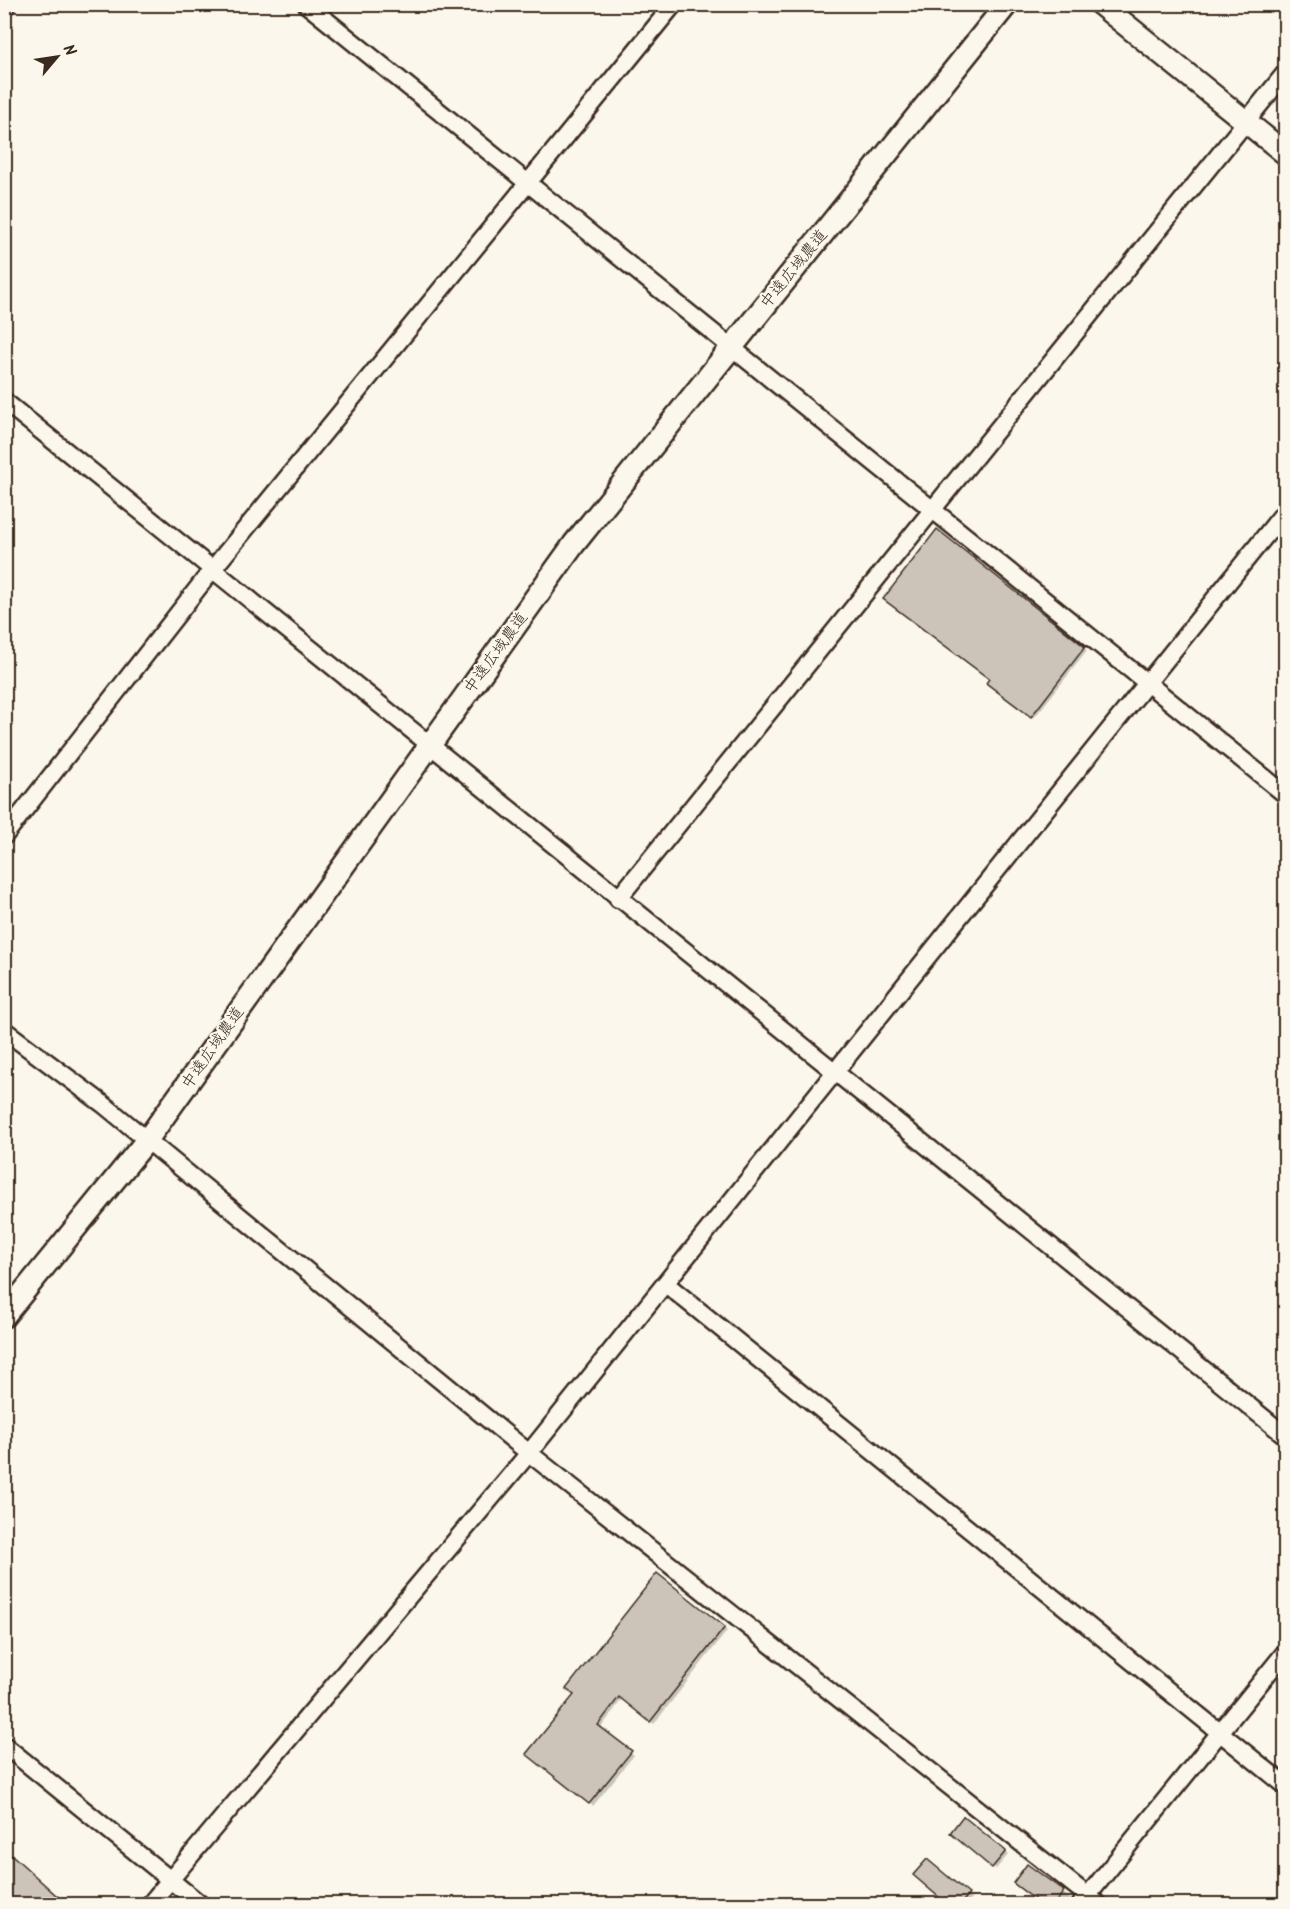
<svg xmlns="http://www.w3.org/2000/svg" width="1290" height="1909" font-family="Kalam,'Klee One',sans-serif">
<style>
.shadow{fill:#0003}
.building{fill:#ccc4b9;stroke:#3b2a1e;stroke-width:1.5}
.lines{fill:none;stroke-linecap:round;stroke-linejoin:round}
.minor-casing{stroke:#3b2a1e;stroke-width:21}
.tertiary-casing{stroke:#3b2a1e;stroke-width:26}
.minor{stroke:#fbf7ec;stroke-width:16}
.tertiary{stroke:#fbf7ec;stroke-width:21}
.labels{text-anchor:middle;dominant-baseline:central;stroke-width:4.5;stroke-linejoin:round;paint-order:stroke}
.street-label{font-size:16px;fill:#3b2a1e;stroke:#fbf7ec}
</style>
<rect width="100%" height="100%" fill="#fbf7ec"/>
<filter id="ink" filterUnits="userSpaceOnUse"><feTurbulence type="fractalNoise" baseFrequency=".0167" numOctaves="2"/><feDisplacementMap in="SourceGraphic" scale="12" xChannelSelector="R" yChannelSelector="G"/><feConvolveMatrix kernelMatrix="1 2 1 2 8 2 1 2 1" color-interpolation-filters="sRGB"/></filter>
<g filter="url(#ink)">
<path class="shadow" d="M 1084,648 L 1087,651 L 1034,718 L 991,685 L 991,679 Z
M 724,1628 L 727,1631 L 654,1724 L 622,1699 L 600,1729 L 634,1755 L 593,1806 L 531,1757 L 576,1695 Z
M 955,1835 L 1005,1852 L 1008,1855 L 996,1869 Z
M 1015,1883 L 1063,1892 L 1074,1903 L 1040,1904 Z
M 968,1895 L 972,1899 L 967,1904 L 949,1904 Z
M 75,1896 L 84,1904 L 67,1904 Z
M 897,1900 L 902,1904 L 893,1904 Z"/>
<path class="building" d="M 937,529 L 1085,647 L 1031,717 L 986,683 L 989,679 L 883,599 Z
M 657,1573 L 725,1627 L 650,1722 L 619,1697 L 598,1725 L 632,1751 L 589,1804 L 526,1754 L 574,1695 L 566,1689 Z
M 963,1816 L 1006,1851 L 992,1868 L 950,1833 Z
M 12,1855 L 67,1905 L 4,1905 L 4,1862 Z
M 927,1859 L 969,1894 L 960,1905 L 948,1905 L 913,1875 Z
M 1027,1864 L 1064,1891 L 1054,1905 L 1042,1905 L 1013,1883 Z"/>
<g class="lines">
<g class="minor-casing">
<path id="minor" d="M 306,4 L 1286,795
M 4,8 L 7,4
M 4,401 L 1286,1436
M 4,836 L 212,570 L 674,4
M 618,899 L 1286,72
M 4,1030 L 103,1104 L 529,1453 L 1098,1904
M 666,1284 L 1286,1786
M 4,1745 L 200,1904
M 150,1904 L 529,1453 L 1286,510
M 1081,1904 L 1286,1651"/>
</g>
<g class="tertiary-casing">
<path id="tertiary" d="M 1100,4 L 1286,154
M 4,1316 L 147,1140 L 574,544 L 1007,4"/>
</g>
<use href="#minor" class="minor"/>
<use href="#tertiary" class="tertiary"/>
</g>
</g>
<g class="labels">
<g class="street-label">
<text transform="translate(794 269) rotate(-51)">中遠広域農道</text>
<text transform="translate(496 653) rotate(-54)">中遠広域農道</text>
<text transform="translate(213 1048) rotate(-55)">中遠広域農道</text>
</g>
</g>
<rect width="1290" height="1909" fill="none" stroke="#fbf7ec" stroke-width="24"/>
<rect x="12" y="12" width="1266" height="1885" fill="none" stroke="#3b2a1e" stroke-width="2" filter="url(#ink)"/>
<g transform="translate(57 57) rotate(61)" stroke="#fbf7ec" stroke-width="4.5" paint-order="stroke">
<path d="M0-4.5L10 22L0 15L-10 22Z" fill="#3b2a1e"/>
<text y="-9" font-size="16" font-weight="bold" text-anchor="middle" fill="#3b2a1e">N</text>
</g>
</svg>
